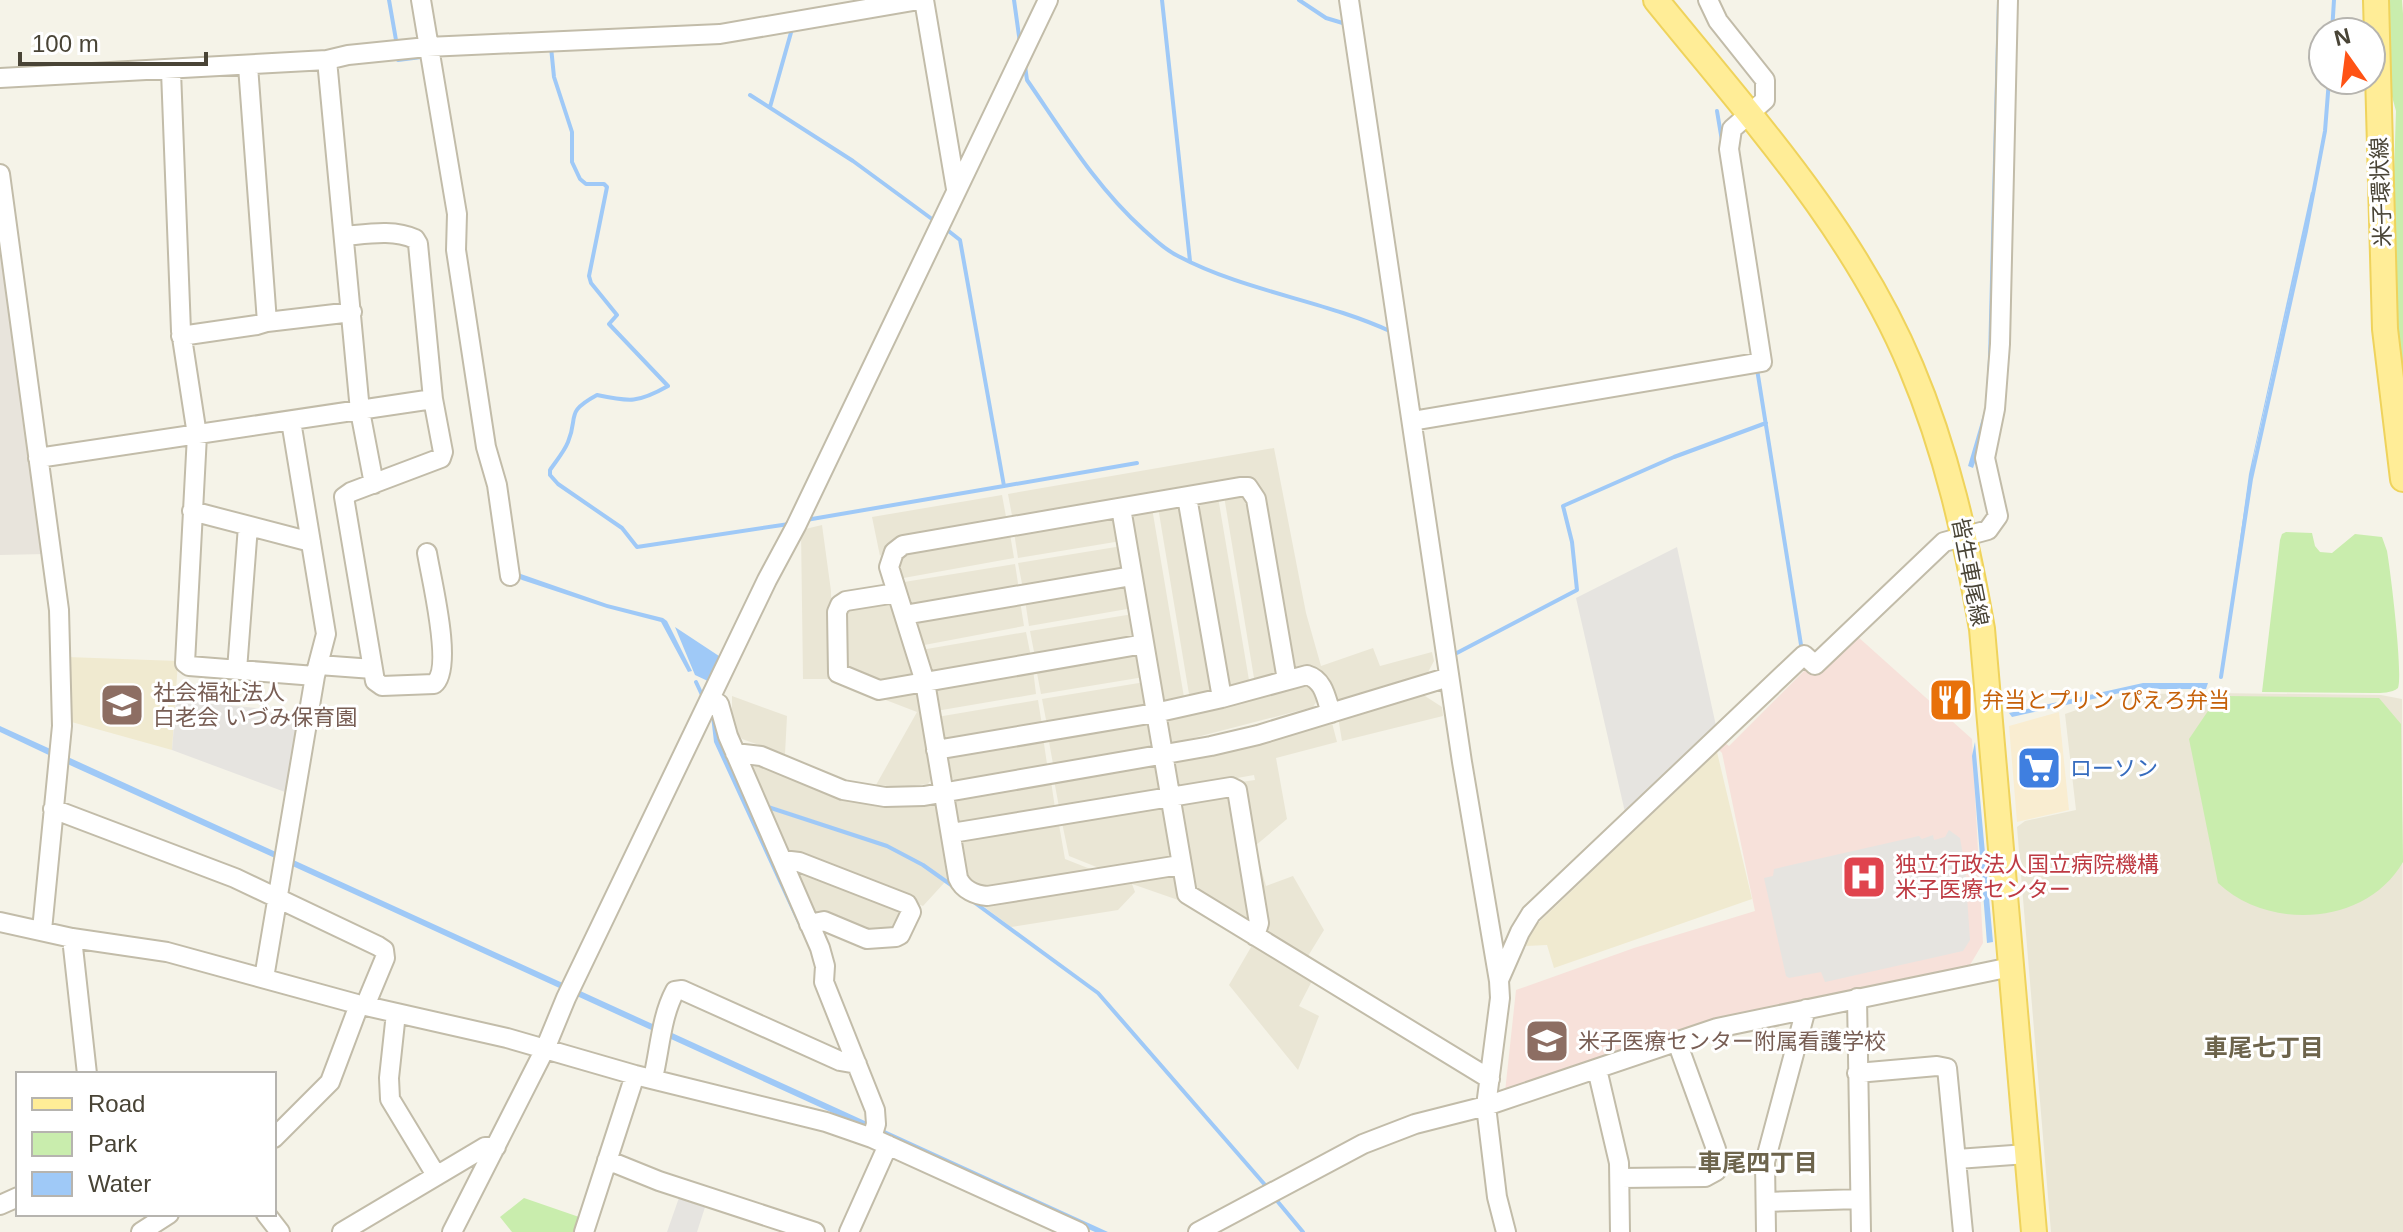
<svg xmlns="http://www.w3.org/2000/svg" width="2403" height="1232" font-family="Helvetica,'Noto Sans JP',sans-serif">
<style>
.residential{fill:#eae6d5}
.commercial{fill:#f9edd1}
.industrial{fill:#e8e4dc}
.education{fill:#f0ead0}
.medical{fill:#f7e1da}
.green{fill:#c9edad}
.parking{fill:#e6e4e0}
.water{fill:#9fc9f7}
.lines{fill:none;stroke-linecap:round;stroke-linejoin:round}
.stream{stroke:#9fc9f7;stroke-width:4}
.minor-casing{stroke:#c2bca9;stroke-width:22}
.major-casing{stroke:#efd35c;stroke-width:28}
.minor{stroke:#fff;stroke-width:18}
.major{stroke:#ffed97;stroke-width:24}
.labels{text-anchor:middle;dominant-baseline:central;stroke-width:6;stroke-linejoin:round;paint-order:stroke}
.street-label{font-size:22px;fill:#494436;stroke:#fff}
.education-label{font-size:22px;fill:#785e54;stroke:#fff;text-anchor:start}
.food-label{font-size:22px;fill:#c56008;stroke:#fff;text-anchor:start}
.shop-label{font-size:22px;fill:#366cbe;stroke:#fff;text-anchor:start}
.health-label{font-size:22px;fill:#be3a42;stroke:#fff;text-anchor:start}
.neighbourhood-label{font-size:24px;font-weight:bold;fill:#6d644c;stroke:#fff}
</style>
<rect width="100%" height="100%" fill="#f5f3e8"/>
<path class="residential" d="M 1274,448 L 1306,613 L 1321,666 L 1373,648 L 1380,666 L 1432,652 L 1434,661 L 1426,676 L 1339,701 L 1288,668 L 1257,481 L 1013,521 L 1008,494 Z
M 1243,493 L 1250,498 L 1280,670 L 1274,679 L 1255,684 L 1224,496 Z
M 1002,495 L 1007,522 L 891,542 L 880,556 L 872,517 Z
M 1218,497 L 1250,686 L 1233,691 L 1224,686 L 1194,509 L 1200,501 Z
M 1177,504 L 1184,509 L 1215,688 L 1210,696 L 1190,700 L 1158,507 Z
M 1152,508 L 1185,703 L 1167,706 L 1157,701 L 1127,520 L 1133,512 Z
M 1110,516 L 1118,521 L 1121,541 L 1018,558 L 1014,532 Z
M 822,525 L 831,591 L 832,679 L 803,679 L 801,530 Z
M 1010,534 L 1014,558 L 898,579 L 895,564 L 901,553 Z
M 1122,546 L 1126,565 L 1120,573 L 1023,589 L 1018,563 Z
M 1015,564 L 1019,590 L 913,608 L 904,603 L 898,583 Z
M 1121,583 L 1129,588 L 1133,608 L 1029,626 L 1025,600 Z
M 885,600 L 895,605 L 916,669 L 912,680 L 881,684 L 847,672 L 841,661 L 847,606 Z
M 1020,601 L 1024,626 L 919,646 L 911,627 L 918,617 Z
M 1133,614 L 1137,633 L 1131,641 L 1035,657 L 1030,631 Z
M 1026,632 L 1031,657 L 934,674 L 927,669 L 921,650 Z
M 1131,652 L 1141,657 L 1144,677 L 1041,694 L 1036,668 Z
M 1033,669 L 1036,694 L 936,711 L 931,695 L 936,685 Z
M 1305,681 L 1316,688 L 1318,699 L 1313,707 L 1174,743 L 1166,737 L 1162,724 L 1167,715 Z
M 1145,682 L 1148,701 L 1142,709 L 1047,725 L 1042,699 Z
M 915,688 L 922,694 L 935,774 L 928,784 L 903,787 L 876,785 L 917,712 L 878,697 Z
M 1424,693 L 1425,696 L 1442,707 L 1443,716 L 1342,741 L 1338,717 Z
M 2213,693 L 2381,695 L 2402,699 L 2403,1232 L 2051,1232 L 2017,827 L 2025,821 L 2076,810 L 2065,714 L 2091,705 L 2144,694 Z
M 732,696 L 787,716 L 785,754 L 742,739 L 732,725 Z
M 1038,700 L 1042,725 L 948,742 L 940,736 L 937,717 Z
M 1331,719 L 1337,742 L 1276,758 L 1287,819 L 1255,846 L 1266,886 L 1293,876 L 1324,930 L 1305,961 L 1269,937 L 1266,931 L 1241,782 L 1255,780 L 1254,775 L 1181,788 L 1173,783 L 1170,769 L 1177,760 Z
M 1144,720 L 1151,725 L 1154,738 L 1148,747 L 1053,764 L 1048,736 Z
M 1043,737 L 1047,764 L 956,781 L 947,775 L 943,760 L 949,752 Z
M 758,764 L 932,800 L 942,808 L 954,885 L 924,865 L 887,845 L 762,803 L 751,770 Z
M 1150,764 L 1159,768 L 1161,784 L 1157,791 L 1059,807 L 1054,780 Z
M 1051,781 L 1055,808 L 963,826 L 954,819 L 951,805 L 957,796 Z
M 1230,794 L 1253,916 L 1245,922 L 1194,892 L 1176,807 L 1182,798 Z
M 1157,802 L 1166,808 L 1172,851 L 1168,859 L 1104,870 L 1069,856 L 1061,818 Z
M 763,805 L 887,847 L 923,866 L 945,882 L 923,906 L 781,848 Z
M 1058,819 L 1065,859 L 1098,872 L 986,891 L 966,881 L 957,842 L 965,834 Z
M 799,868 L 901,909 L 903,918 L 892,931 L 864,932 L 809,910 L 793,875 Z
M 1169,870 L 1178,875 L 1181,901 L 1132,884 L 1135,892 L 1118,910 L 1011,927 L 979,903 Z
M 1254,942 L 1313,979 L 1299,1006 L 1319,1016 L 1298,1070 L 1229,985 Z"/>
<path class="commercial" d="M 2059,712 L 2069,810 L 2017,822 L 2009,726 Z"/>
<path class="industrial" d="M 0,230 L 45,554 L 0,555 Z"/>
<path class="education" d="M 67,657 L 178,661 L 172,750 L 68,721 Z
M 1717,752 L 1752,899 L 1554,968 L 1547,945 L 1526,946 L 1534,927 Z"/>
<path class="medical" d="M 1857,636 L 1972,739 L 1983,943 L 1970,965 L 1707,1022 L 1505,1092 L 1516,990 L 1634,948 L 1755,911 L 1722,753 L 1714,745 L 1720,739 L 1729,746 L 1809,666 Z"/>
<path class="green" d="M 2385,0 L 2402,0 L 2403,14 L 2403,431 L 2398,391 L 2392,236 L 2396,111 L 2390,89 Z
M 2286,532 L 2312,533 L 2315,546 L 2320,552 L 2332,553 L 2355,534 L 2382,537 L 2387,551 C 2391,574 2403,674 2398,688 C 2392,693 2381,693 2374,693 L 2262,692 L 2280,540 L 2282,534 Z
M 2226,696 L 2379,698 L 2401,724 L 2403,862 C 2366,926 2269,931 2218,883 L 2189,739 L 2210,708 Z
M 524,1198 L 582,1218 L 578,1232 L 512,1232 L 500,1217 Z"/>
<path class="parking" d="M 1677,547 L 1718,735 L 1627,821 L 1576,598 Z
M 176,700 L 306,713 L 293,795 L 172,750 Z
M 1949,830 L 1960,838 L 1965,867 L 1970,940 L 1963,951 L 1825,982 L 1821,972 L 1789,978 L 1786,976 L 1764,878 L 1773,876 L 1774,869 L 1919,836 L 1922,839 L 1933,835 L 1934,840 L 1945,837 Z
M 681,1192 L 707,1201 L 697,1232 L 667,1232 Z"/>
<path class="water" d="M 1997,0 L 2003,0 L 1995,348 L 1983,440 L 1973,468 L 1968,466 L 1985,408 L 1988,359 Z
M 2311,192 L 2313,193 L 2254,455 L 2222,670 L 2249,474 Z
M 518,573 L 607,604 L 663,618 L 667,621 L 692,671 L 688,672 L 661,622 L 607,608 L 522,580 L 517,577 Z
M 675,627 L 722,658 L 710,682 L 695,675 Z
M 2143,683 L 2208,683 L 2206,689 L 2138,689 L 2012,717 L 2009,713 Z
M 715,715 L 722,746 L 881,1102 L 887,1126 L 883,1127 L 817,966 L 714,742 L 711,716 Z
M 0,726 L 1108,1232 L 1095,1232 C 754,1078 415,921 74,767 L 0,732 Z
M 1975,742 L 1993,942 L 1987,943 L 1972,756 Z"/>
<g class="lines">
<path class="stream" d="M 389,0 L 396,40
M 1014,0 L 1020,43
M 1162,0 L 1190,261
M 1299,0 L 1326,18 L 1346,24
M 2332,32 L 2334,0
M 551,47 L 554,77 L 572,132 L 572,162 L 580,179 L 586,184 L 604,184 L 607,187 L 589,276 L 591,283 L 617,315 L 609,324 L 668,386 C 638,403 630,402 597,395 C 564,413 579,416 568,442 C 564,452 556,461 550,470 L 550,475 L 558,484 L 622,528 L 637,547 L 789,524
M 398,60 L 421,57
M 1025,66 L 1027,80 C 1063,132 1096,187 1144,230 C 1154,239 1165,250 1178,256 C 1246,292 1323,300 1392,332
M 750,95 L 853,161 L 936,222
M 770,107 L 792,29
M 1717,111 L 1722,141
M 946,229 L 960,240 L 1004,486 L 1137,463
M 1757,369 L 1802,651
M 806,520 L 1004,486
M 1453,655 L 1577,590 L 1572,542 L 1563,506 L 1674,457 L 1766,423
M 2221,677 L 2251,479 L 2306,231 L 2325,131 L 2329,80
M 696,682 L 703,697
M 765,806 L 887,846 L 923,865 L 954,887
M 971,900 L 1098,993 L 1266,1186
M 1278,1202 L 1303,1232"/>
<g class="minor-casing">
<path id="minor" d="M 421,0 L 457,214 L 456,250 L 486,447 L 497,485 L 510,576
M 924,0 L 956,189
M 1349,0 L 1462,762 L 1499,981 L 1500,998 L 1486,1106 L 1497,1197 L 1506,1232
M 327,60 L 360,411 L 374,484
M 171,71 L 181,331 L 197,435 L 185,663 L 189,666 L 315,676
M 0,78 L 327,60 L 348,55 L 427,47 L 720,34 L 919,0
M 0,174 L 59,610 L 62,726 L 42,930
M 267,322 L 352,312
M 181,336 L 257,325 L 267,322 L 248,66
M 1412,421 L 1762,362 L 1729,149 L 1732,129 L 1765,100 L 1765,80 L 1718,21 L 1708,0
M 38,458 L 433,399 L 418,244 L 415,239 C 394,229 367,234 344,236
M 1187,497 L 1222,698
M 1121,508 L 1187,894 L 1490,1079
M 192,511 L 311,542
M 427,553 C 431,578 454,669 434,684 L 382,686 L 375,681 L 344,497 L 351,492 L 441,458 L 443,452 L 433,399
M 896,593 L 846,601 L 840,605 L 837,612 L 838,673 L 879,690 L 1144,644
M 904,615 L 1132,576
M 319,665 L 373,669
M 237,670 L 248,526
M 711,699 L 719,704 L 728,736 L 820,948 L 825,966 L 824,982 L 875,1110 L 876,1124 L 872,1138
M 936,750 L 1155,713 L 1222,698 L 1307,675 C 1324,680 1326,698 1331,713
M 735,753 L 761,756 L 843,790 L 885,797 L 924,796 L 1211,746 L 1258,735 L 1449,677
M 53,809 L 235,878 L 378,946 L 384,950 L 385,958 L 365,1006
M 952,833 L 1231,787 L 1237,790 L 1259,923 L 1255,936
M 782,860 L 799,862 L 907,904 L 911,912 L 900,935 L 896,937 L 867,939 L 824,921 L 809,924
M 1180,865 L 987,896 C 976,895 963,890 958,878 L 925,682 L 889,567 L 894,552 L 903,545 L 1240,487 L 1248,487 L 1256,499 L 1287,680
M 0,922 L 72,938 L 167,952 L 357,1004 L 507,1038 L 635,1075 L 826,1122 L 872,1138 L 1079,1232
M 72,938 L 87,1074
M 264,978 L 315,676 L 326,634 L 291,421
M 1499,980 L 1520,932 L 1531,914 L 1804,655 L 1815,665 L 1944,542 L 1988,530 L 1998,516 L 1985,458 L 1995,409 L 2000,344 L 2008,0
M 1857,998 L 1861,1232
M 396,1013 L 389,1078 L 390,1099 L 436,1175
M 1597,1069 L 1619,1163 L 1620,1232
M 1857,1073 L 1937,1066 L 1947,1068 L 1963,1232
M 653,1078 C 660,1049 661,1017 675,991 L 682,990 L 840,1061 L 857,1064
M 274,1138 L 330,1082 L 359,1005
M 1957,1159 L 2027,1154
M 607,1160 L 659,1181 L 815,1232
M 1621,1178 L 1705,1177 L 1716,1171 L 1716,1149 L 1677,1042
M 1766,1202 L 1860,1199
M 0,1205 L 18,1197
M 266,1214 L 280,1232
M 141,1232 L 169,1214
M 342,1232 L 485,1147 L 496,1147
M 452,1232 L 545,1049 L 566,998 L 767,580 L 796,526 L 1048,0
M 584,1232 L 635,1075
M 849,1232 L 888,1145
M 1198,1232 L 1363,1144 L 1415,1124 L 1486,1106 L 1717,1028 L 2011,967
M 1766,1232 L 1765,1162 L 1806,1009"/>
</g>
<g class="major-casing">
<path id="major" d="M 1656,0 C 1749,115 1853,228 1911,367 C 1947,452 1966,539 1982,629 L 2034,1232
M 2376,0 L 2385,329 L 2403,479"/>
</g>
<use href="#minor" class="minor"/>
<use href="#major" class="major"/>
</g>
<defs>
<g id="restaurant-square" transform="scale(2.3)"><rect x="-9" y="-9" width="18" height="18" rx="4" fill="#e8710a" stroke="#fff"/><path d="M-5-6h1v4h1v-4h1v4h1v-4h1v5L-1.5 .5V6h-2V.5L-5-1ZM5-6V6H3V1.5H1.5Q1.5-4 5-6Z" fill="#fff"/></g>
<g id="school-square" transform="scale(2.3)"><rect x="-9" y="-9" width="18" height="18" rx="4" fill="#8d6e63" stroke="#fff"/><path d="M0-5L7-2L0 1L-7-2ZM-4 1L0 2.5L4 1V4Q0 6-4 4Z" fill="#fff"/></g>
<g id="supermarket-square" transform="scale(2.3)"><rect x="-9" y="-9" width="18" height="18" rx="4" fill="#3f7fe0" stroke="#fff"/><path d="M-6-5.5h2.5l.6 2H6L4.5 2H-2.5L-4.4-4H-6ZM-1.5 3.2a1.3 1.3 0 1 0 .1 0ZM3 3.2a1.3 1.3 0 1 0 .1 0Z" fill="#fff"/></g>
<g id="hospital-square" transform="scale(2.3)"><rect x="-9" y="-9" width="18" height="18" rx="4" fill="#e0444e" stroke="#fff"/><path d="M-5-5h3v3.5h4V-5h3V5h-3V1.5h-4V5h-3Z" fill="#fff"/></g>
</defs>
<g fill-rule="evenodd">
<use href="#restaurant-square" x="1951" y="700"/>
<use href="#school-square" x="122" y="705"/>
<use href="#supermarket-square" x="2039" y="768"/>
<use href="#hospital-square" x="1864" y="877"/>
<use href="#school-square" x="1547" y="1041"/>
</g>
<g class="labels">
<g class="street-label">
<text transform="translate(2381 192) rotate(-92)">米子環状線</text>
<text transform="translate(1970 572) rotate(79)">皆生車尾線</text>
</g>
<g class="education-label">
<text x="153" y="692">社会福祉法人<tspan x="153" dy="25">白老会 いづみ保育園</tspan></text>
<text x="1578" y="1041">米子医療センター附属看護学校</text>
</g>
<g class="food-label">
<text x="1982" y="700">弁当とプリン ぴえろ弁当</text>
</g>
<g class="shop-label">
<text x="2070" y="768">ローソン</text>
</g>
<g class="health-label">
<text x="1895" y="864">独立行政法人国立病院機構<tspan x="1895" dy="25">米子医療センター</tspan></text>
</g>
<g class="neighbourhood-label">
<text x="2264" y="1047">車尾七丁目</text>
<text x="1758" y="1162">車尾四丁目</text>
</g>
</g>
<rect x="16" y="1072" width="260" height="144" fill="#ffffff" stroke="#b6b4af" stroke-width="2"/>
<rect x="32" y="1098" width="40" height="12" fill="#ffed97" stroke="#b6b4af" stroke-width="2"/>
<text x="88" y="1112" font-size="24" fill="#494436">Road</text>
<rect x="32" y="1132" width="40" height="24" fill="#c9edad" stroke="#b6b4af" stroke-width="2"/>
<text x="88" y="1152" font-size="24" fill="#494436">Park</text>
<rect x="32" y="1172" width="40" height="24" fill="#9fc9f7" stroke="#b6b4af" stroke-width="2"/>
<text x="88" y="1192" font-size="24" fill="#494436">Water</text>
<g transform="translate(2347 56) rotate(346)"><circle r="38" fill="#ffffff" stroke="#b6b4af" stroke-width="2"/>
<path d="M0-6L14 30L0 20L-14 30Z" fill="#ff5315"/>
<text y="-12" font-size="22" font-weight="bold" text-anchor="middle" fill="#494436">N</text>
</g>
<path d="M20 52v12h186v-12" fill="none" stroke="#494436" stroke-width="4"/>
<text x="32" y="52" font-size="24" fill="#494436" stroke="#ffffff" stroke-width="6" paint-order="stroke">100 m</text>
</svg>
